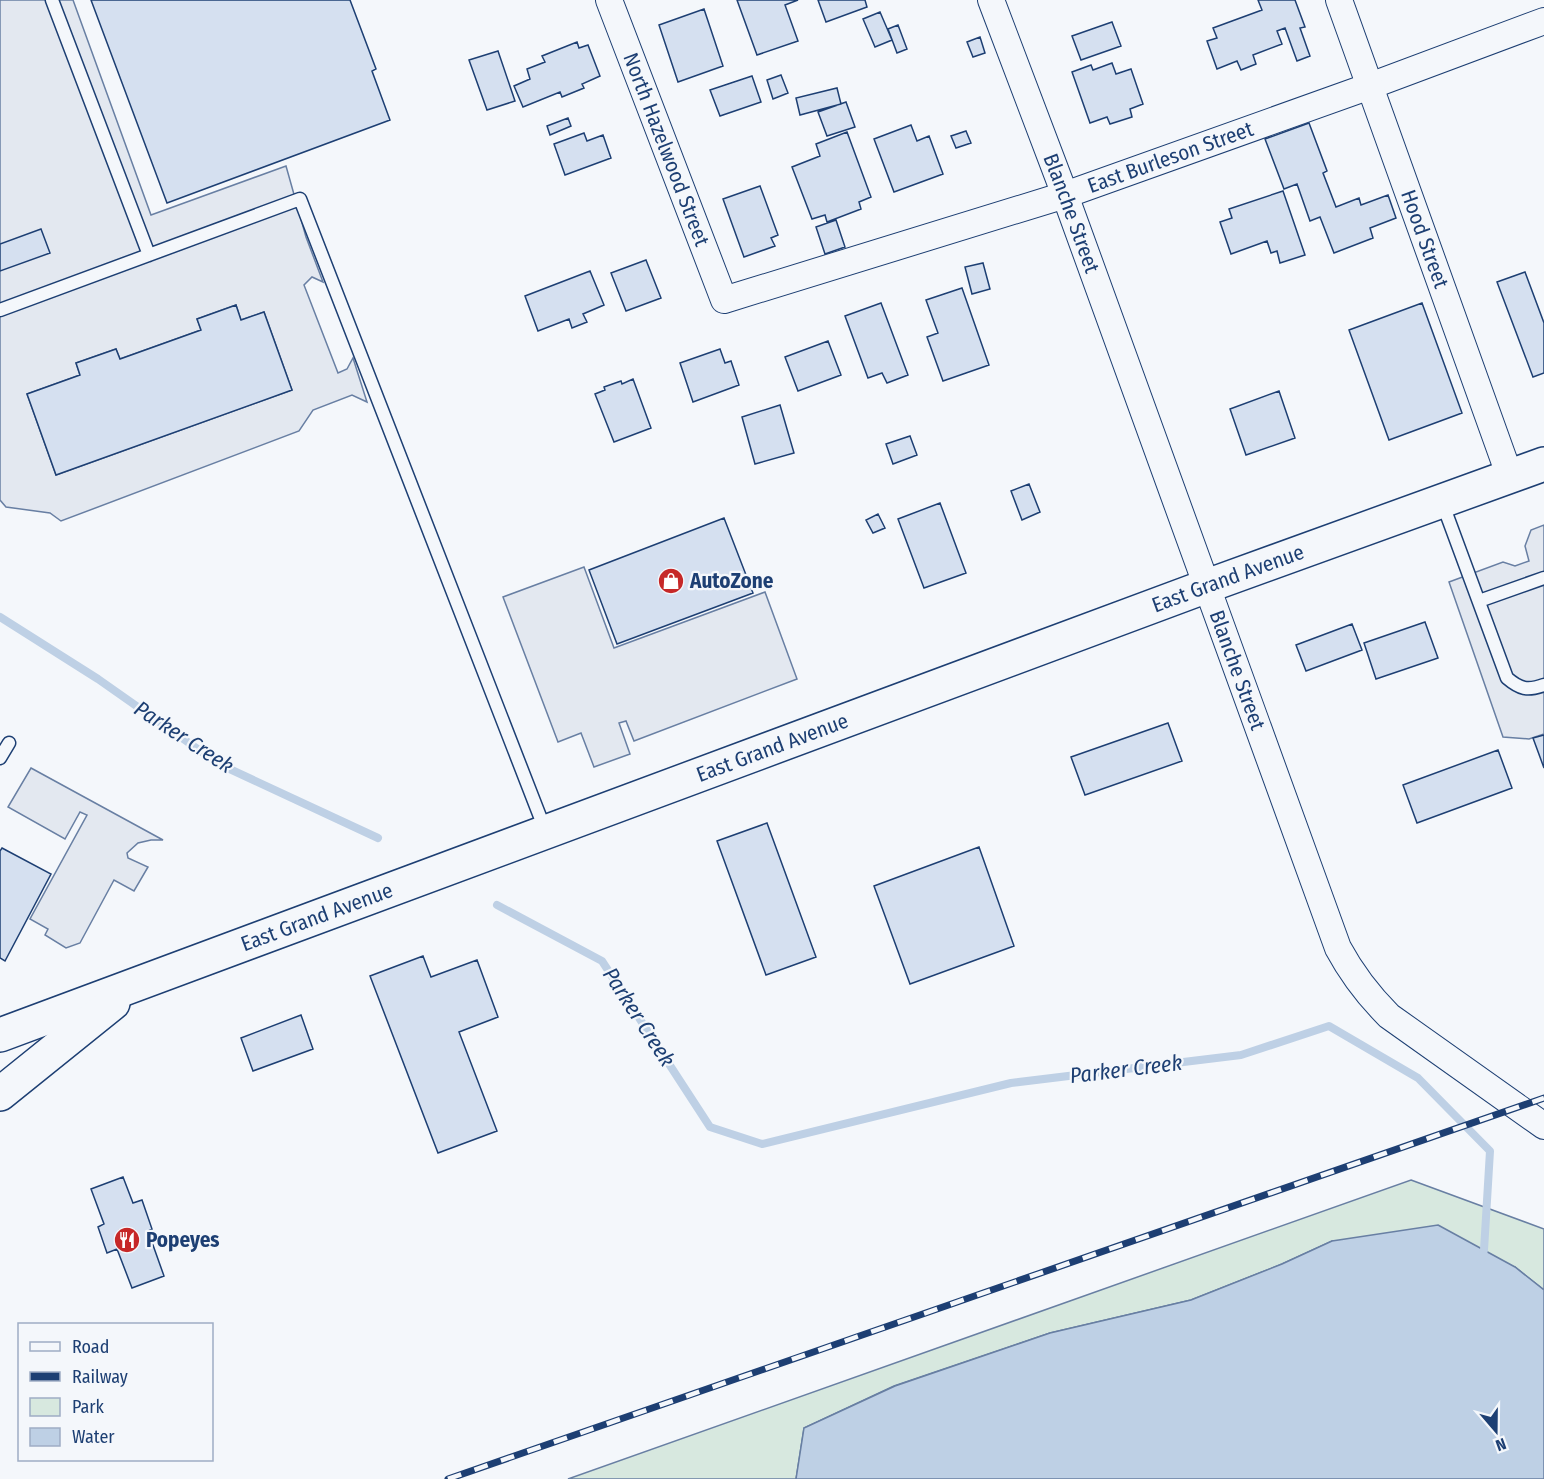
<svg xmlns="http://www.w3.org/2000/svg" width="1544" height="1479" font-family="'Fira Sans Condensed',sans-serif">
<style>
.green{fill:#d7e8df;stroke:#687fa3;stroke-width:1.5}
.parking{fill:#e3e8f0;stroke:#687fa3;stroke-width:1.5;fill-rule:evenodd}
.water{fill:#bed0e5;stroke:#687fa3;stroke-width:1.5}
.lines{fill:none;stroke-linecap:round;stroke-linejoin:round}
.stream{stroke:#bed0e5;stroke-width:8}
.building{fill:#d5e0f0;stroke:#1d3f73;stroke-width:1.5}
.service-casing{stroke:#1d3f73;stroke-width:15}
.minor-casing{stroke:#1d3f73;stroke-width:28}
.trunk-casing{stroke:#1d3f73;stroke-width:36}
.service{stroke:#f4f7fb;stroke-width:12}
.minor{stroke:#f4f7fb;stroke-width:26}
.trunk{stroke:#f4f7fb;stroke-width:33}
.rail-casing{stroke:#1d3f73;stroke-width:7}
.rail{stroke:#f4f7fb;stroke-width:4.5;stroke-dasharray:14;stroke-linecap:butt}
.labels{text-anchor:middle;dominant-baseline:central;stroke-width:4.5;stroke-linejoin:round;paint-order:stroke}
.street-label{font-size:21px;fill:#1d3f73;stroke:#f4f7fb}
.poi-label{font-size:21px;font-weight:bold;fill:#1d3f73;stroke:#f4f7fb;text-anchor:start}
.water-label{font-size:22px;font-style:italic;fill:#1d3f73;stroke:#f4f7fb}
</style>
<rect width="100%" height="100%" fill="#f4f7fb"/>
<path class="green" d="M 1411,1180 L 1544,1229 L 1544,1290 L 1515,1267 L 1332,1241 L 1282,1264 L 1191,1300 L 1050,1333 L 894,1386 L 804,1428 L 796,1479 L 568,1479 Z"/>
<path class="parking" d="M 0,0 L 73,0 L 151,215 L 286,166 L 306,237 L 323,282 L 312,277 L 304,285 L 338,373 L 347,369 L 353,358 L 367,402 L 352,395 L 313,410 L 299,431 L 61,521 L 50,513 L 6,507 L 0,500 ZM 236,305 L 241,320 L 264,312 L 292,390 L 56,475 L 27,394 L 80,375 L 76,363 L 116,349 L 120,359 L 201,330 L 197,319 Z
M 1544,525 L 1544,734 L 1529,739 L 1503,737 L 1449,582 L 1503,562 L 1515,566 L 1529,561 L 1525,546 L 1531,530 Z
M 584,567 L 614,648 L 765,592 L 797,679 L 634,741 L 626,721 L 619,723 L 630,754 L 594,767 L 581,733 L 558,742 L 503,597 Z
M 31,768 L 163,840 L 151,840 L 138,843 L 127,853 L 128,858 L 148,867 L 134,891 L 114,880 L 80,943 L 66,948 L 45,935 L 48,929 L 30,919 L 87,815 L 80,812 L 65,839 L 8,807 Z"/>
<path class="water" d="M 1438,1225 L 1515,1267 L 1544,1290 L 1544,1479 L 796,1479 L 804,1428 L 895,1386 L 1050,1333 L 1191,1300 L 1282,1264 L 1332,1241 Z"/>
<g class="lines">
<path class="stream" d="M 0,617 L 98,679 L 219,764 L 378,838
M 497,905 L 602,961 L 710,1127 L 762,1144 L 1011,1083 L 1241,1055 L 1329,1026 L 1418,1078 L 1490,1151 L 1484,1250 L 1481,1261"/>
</g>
<path class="building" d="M 91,0 L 350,0 L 376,69 L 372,71 L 390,120 L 167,203 Z
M 737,0 L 798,0 L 785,5 L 798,41 L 757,55 Z
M 818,0 L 865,0 L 867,7 L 826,22 Z
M 1258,0 L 1295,0 L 1305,27 L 1300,28 L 1310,56 L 1297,61 L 1285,28 L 1277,31 L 1282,44 L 1253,55 L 1256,64 L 1241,70 L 1237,61 L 1217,69 L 1207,41 L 1217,38 L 1213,28 L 1262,10 Z
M 704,9 L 723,66 L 678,82 L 659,25 Z
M 880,12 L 892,40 L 875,47 L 863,19 Z
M 1112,22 L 1121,46 L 1081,60 L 1072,36 Z
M 898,25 L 907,49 L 897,53 L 888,29 Z
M 980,37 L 985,53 L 973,57 L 967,42 Z
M 577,42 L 579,48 L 588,45 L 600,76 L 582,84 L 584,88 L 562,97 L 560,92 L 523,107 L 514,86 L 530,79 L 527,69 L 545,62 L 542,56 Z
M 498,51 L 515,101 L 487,110 L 469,60 Z
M 1112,63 L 1116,74 L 1131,69 L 1143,104 L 1130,109 L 1132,117 L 1110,124 L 1107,117 L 1090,123 L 1072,72 L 1091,65 L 1093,70 Z
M 781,75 L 788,93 L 773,99 L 767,80 Z
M 752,76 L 761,102 L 720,116 L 710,90 Z
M 837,88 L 841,104 L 800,115 L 796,98 Z
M 846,102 L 855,127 L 827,136 L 818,112 Z
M 568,118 L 571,126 L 550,135 L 547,126 Z
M 1309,123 L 1327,171 L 1323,173 L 1336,207 L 1359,198 L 1361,205 L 1388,195 L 1396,218 L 1370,228 L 1373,238 L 1334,253 L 1320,217 L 1310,221 L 1297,184 L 1284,189 L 1265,139 Z
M 911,125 L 917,141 L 929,136 L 943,174 L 894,192 L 874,139 Z
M 966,131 L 971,143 L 956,148 L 951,136 Z
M 847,132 L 871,197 L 859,202 L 861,209 L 827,222 L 825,215 L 812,219 L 792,167 L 820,156 L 816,144 Z
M 584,133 L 587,141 L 603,135 L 611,158 L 565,175 L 554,144 Z
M 760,186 L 778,235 L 771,238 L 775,246 L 744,257 L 723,199 Z
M 1283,191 L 1305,255 L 1280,263 L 1277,251 L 1271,253 L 1267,241 L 1231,254 L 1220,222 L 1232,218 L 1229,209 Z
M 836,220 L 845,247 L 825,254 L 816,227 Z
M 41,229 L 50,253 L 0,271 L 0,244 Z
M 646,260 L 661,298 L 626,311 L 611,273 Z
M 983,263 L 990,289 L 972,294 L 965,267 Z
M 590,271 L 604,305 L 583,314 L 587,322 L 572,328 L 569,319 L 538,331 L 525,296 Z
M 1525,272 L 1544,323 L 1544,373 L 1533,377 L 1497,282 Z
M 962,288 L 989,365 L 943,381 L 927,337 L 938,333 L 926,300 Z
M 881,303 L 908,375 L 887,383 L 882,373 L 868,378 L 845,316 Z
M 1422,303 L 1462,413 L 1389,440 L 1349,330 Z
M 236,305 L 241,320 L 264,312 L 292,390 L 56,475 L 27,394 L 80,375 L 76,363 L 116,349 L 120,359 L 201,330 L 197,319 Z
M 828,341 L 841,375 L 798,391 L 785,357 Z
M 720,349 L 725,363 L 731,361 L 739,385 L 693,402 L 680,363 Z
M 633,379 L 651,428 L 614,442 L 595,394 L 605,390 L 604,387 L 621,381 L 622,384 Z
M 1279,391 L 1295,438 L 1246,455 L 1230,409 Z
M 780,405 L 794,453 L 755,464 L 742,417 Z
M 910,436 L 917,455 L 893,464 L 886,444 Z
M 1029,484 L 1040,512 L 1022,520 L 1011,491 Z
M 940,503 L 966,573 L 924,588 L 898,519 Z
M 878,514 L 885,528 L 873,533 L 866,520 Z
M 724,518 L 753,593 L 617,644 L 589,570 Z
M 1425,622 L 1438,658 L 1376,679 L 1364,643 Z
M 1352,624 L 1362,650 L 1306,671 L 1296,645 Z
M 1168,723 L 1182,761 L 1085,795 L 1071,757 Z
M 1544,735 L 1544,768 L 1533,738 Z
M 1498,750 L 1512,788 L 1417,823 L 1403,785 Z
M 767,823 L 816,957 L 766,975 L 717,841 Z
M 979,847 L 1014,946 L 910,984 L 874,886 Z
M 2,848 L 51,874 L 5,961 L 0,958 L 0,851 Z
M 423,956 L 431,977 L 477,960 L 498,1017 L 459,1032 L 497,1131 L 438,1153 L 370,976 Z
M 301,1015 L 313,1049 L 253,1071 L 241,1038 Z
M 123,1177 L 133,1203 L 142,1200 L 152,1229 L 148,1231 L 164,1276 L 132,1288 L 117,1249 L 107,1253 L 98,1227 L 104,1224 L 91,1189 Z"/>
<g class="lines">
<g class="service-casing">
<path id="service" d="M 52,0 L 149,255
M 0,310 L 300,199 L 546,832
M 1442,502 L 1507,678 C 1520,689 1527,691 1544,685
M 1479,601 L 1544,578
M 0,758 L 9,743"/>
</g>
<g class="minor-casing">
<g id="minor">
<path id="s1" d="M 609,0 L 724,300 L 1065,195 L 1370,86 L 1544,21"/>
<path id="s2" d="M 991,0 L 1065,195 L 1338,948 C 1352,974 1368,995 1389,1016 L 1544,1126"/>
<path id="s3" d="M 1339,0 L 1510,477"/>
</g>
</g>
<g class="trunk-casing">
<g id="trunk">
<path id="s4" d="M 0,1035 L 1207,586 L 1544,464"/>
<path d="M 0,1094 L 113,1003"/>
</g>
</g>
<use href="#service" class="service"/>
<use href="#minor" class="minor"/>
<use href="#trunk" class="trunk"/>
<g class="rail-casing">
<path id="rail" d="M 448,1479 L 1544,1098"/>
</g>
<use href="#rail" class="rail"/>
</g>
<defs>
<g id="shop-disc" transform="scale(1.35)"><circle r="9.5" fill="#c62828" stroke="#f4f7fb"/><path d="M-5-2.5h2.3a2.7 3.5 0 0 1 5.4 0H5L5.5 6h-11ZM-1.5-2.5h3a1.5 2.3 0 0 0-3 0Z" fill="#fff"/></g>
<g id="restaurant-disc" transform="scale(1.35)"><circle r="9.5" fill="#c62828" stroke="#f4f7fb"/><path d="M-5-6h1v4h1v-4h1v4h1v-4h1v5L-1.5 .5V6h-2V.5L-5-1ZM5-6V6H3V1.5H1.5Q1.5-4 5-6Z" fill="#fff"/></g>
</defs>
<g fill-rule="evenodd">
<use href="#shop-disc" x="671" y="581"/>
<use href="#restaurant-disc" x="127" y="1240"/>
</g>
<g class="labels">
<g class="street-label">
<text stroke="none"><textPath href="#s1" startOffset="160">North Hazelwood Street</textPath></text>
<text stroke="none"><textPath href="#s1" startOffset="790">East Burleson Street</textPath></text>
<text stroke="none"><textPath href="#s2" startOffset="228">Blanche Street</textPath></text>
<text stroke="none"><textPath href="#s3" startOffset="254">Hood Street</textPath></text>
<text stroke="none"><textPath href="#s4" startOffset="1310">East Grand Avenue</textPath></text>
<text stroke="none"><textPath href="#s2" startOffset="714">Blanche Street</textPath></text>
<text stroke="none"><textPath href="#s4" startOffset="824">East Grand Avenue</textPath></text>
<text stroke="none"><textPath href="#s4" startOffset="338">East Grand Avenue</textPath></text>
</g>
<g class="poi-label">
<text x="690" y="581">AutoZone</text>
<text x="146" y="1240">Popeyes</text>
</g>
<g class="water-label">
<text transform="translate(184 737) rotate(33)">Parker Creek</text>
<text transform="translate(639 1017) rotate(57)">Parker Creek</text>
<text transform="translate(1126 1069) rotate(-7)">Parker Creek</text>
</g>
</g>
<rect x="18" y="1323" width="195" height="138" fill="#f4f7fb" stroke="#9eadc5" stroke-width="1.5"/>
<rect x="30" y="1342" width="30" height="9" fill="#f4f7fb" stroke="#9eadc5" stroke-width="1.5"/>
<text x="72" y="1353" font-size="18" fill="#1d3f73">Road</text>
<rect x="30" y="1372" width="30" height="9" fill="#1d3f73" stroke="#9eadc5" stroke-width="1.5"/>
<text x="72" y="1383" font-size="18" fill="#1d3f73">Railway</text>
<rect x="30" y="1398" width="30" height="18" fill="#d7e8df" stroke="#9eadc5" stroke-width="1.5"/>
<text x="72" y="1413" font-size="18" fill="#1d3f73">Park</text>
<rect x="30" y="1428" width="30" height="18" fill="#bed0e5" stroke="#9eadc5" stroke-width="1.5"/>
<text x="72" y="1443" font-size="18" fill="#1d3f73">Water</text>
<g transform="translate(1496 1431) rotate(160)" stroke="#f4f7fb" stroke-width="4.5" paint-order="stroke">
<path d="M0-4.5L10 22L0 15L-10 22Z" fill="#1d3f73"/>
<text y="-9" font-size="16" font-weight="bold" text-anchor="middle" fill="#1d3f73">N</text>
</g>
</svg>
